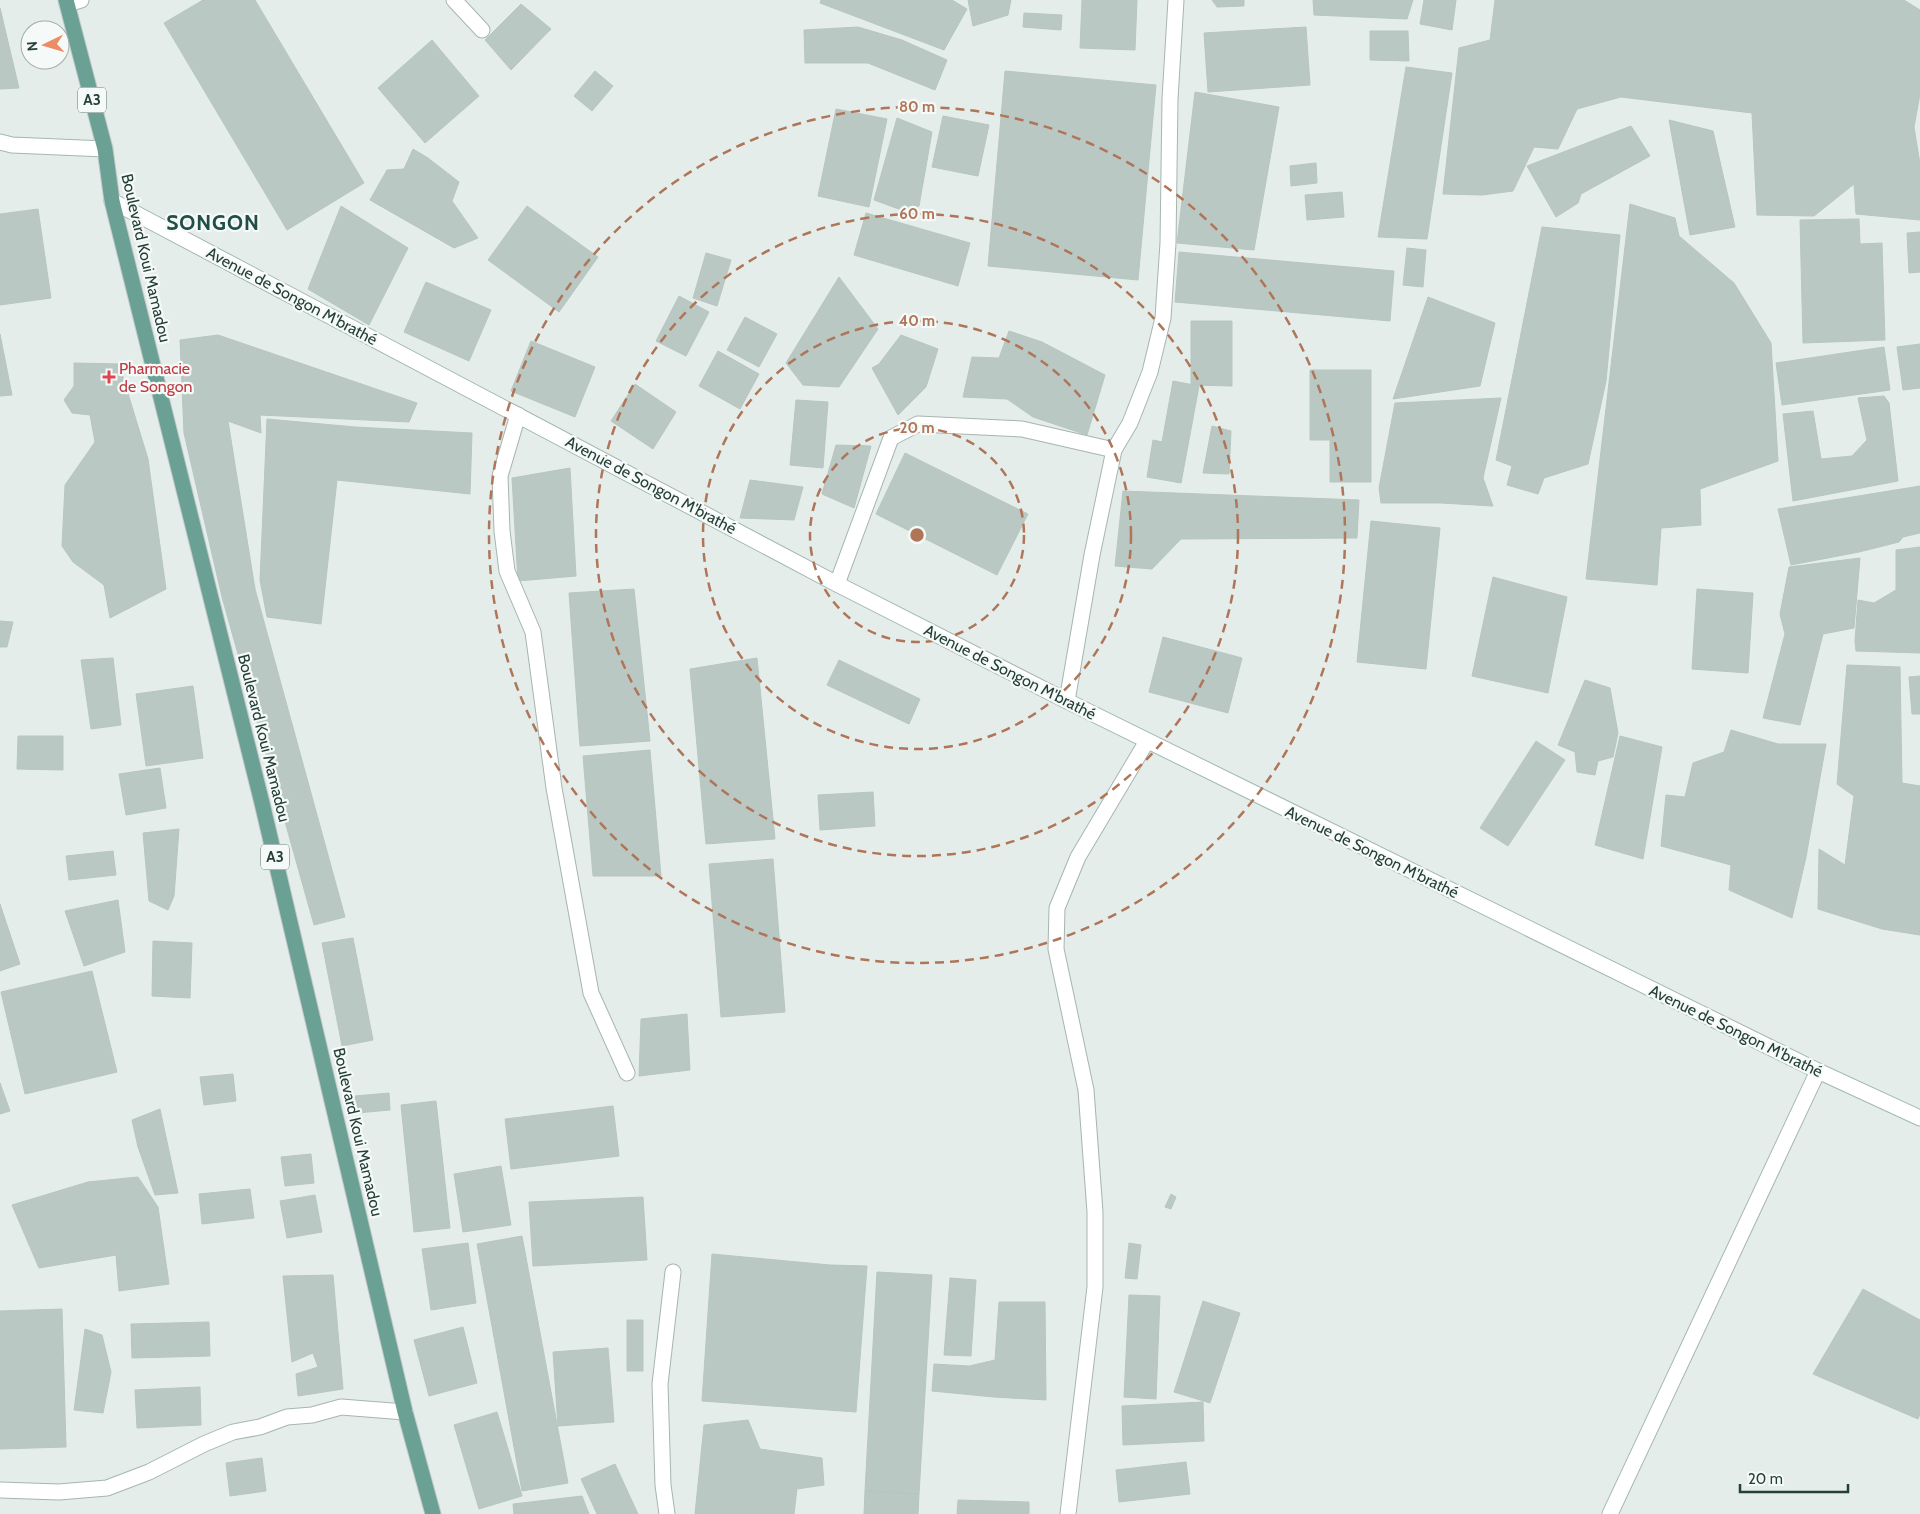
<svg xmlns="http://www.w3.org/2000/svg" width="1920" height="1514" font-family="Cabin,sans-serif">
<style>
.building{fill:#bac8c3;stroke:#b7c6c1}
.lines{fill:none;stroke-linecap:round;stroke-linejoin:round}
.street-casing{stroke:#a7b5b1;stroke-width:17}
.secondary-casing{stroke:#a3b8b2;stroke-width:17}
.primary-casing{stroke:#c2c9c7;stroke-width:17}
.street{stroke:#fff;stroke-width:15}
.secondary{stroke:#fff;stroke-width:15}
.primary{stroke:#6ba095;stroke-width:15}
.ring{fill:none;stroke:#af7558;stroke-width:2.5;stroke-dasharray:9 6}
.health-dot{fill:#e0444e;stroke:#f5f9f7;stroke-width:2}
.labels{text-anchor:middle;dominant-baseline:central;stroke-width:4.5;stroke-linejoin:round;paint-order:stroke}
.shield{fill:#f5f9f7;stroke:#637671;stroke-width:1}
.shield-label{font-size:15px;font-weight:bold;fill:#243e38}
.street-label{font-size:16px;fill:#243e38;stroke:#f5f9f7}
.health-label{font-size:16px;fill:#be3a42;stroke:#f5f9f7;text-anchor:start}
.district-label{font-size:21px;font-weight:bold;letter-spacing:1px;fill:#214f46;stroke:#f5f9f7}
.centre{fill:#af7558;stroke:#f5f9f7;stroke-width:2.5}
.ring-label{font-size:15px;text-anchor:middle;font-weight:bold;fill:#af7558;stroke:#f5f9f7;stroke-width:4.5;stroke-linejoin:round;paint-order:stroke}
</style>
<rect width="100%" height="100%" fill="#e4edea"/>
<path class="building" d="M 203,0 L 255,0 L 364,183 L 287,230 L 164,23 Z
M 821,0 L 952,0 L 967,9 L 944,50 L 820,3 Z
M 968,0 L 1011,0 L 1008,15 L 973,26 Z
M 1082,0 L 1137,0 L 1135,50 L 1080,48 Z
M 1212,0 L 1244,0 L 1244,6 L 1217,7 Z
M 1313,0 L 1413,0 L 1407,19 L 1314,15 Z
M 1424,0 L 1456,0 L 1452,30 L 1420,24 Z
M 1495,0 L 1904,0 L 1920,10 L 1920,94 L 1914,127 L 1920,164 L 1920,220 L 1856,214 L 1854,184 L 1814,216 L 1757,215 L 1752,113 L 1621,97 L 1577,109 L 1558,149 L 1534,147 L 1513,191 L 1482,195 L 1443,194 L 1459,48 L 1490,40 Z
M 521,4 L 551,29 L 511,70 L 485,40 Z
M 0,8 L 19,88 L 0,89 Z
M 1024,13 L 1062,15 L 1061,30 L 1023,27 Z
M 858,27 L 902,40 L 947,60 L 935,90 L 868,63 L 805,63 L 804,30 Z
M 1306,27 L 1310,85 L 1208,92 L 1204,33 Z
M 1370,31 L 1408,31 L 1409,61 L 1370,60 Z
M 432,40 L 479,96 L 425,143 L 378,88 Z
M 1406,67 L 1452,73 L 1427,239 L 1378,237 Z
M 595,71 L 613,86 L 592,111 L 574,96 Z
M 1005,71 L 1156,85 L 1138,280 L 988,266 Z
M 1195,92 L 1279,107 L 1254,250 L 1177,243 Z
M 836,109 L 887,119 L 869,207 L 818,196 Z
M 943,116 L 989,125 L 978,176 L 932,167 Z
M 897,118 L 932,132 L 919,206 L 907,212 L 874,200 Z
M 1669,120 L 1713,131 L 1735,227 L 1690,235 Z
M 1631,126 L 1650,156 L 1581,194 L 1578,203 L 1556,217 L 1527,166 Z
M 413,149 L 428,158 L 459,182 L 452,201 L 478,238 L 454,248 L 370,200 L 387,170 L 404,169 Z
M 1316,163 L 1317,183 L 1291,186 L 1290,166 Z
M 1342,192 L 1344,217 L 1307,220 L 1305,195 Z
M 1630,204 L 1675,218 L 1679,236 L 1734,283 L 1771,343 L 1778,461 L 1700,489 L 1701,525 L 1661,528 L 1657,585 L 1586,579 Z
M 341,206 L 408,248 L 369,325 L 308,289 Z
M 527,206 L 598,257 L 559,312 L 488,260 Z
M 38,209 L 51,298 L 0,305 L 0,214 Z
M 866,213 L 970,243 L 958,286 L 854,255 Z
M 1859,219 L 1860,244 L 1882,243 L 1885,340 L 1803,343 L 1800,220 Z
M 1542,227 L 1620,235 L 1606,381 L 1588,464 L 1544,478 L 1538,494 L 1507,485 L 1512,466 L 1496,460 Z
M 1920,232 L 1920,272 L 1909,273 L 1907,233 Z
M 1407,248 L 1426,250 L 1423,287 L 1403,285 Z
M 1179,252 L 1394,271 L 1390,321 L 1175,302 Z
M 706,253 L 731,260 L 717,306 L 693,298 Z
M 839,277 L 878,329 L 839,387 L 803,385 L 786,363 Z
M 426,282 L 491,310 L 469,361 L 404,332 Z
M 679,296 L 709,312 L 686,356 L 656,341 Z
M 1428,297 L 1495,323 L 1480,386 L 1393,399 Z
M 745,317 L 777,334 L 759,367 L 727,350 Z
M 1191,321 L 1232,321 L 1232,386 L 1191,385 Z
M 1009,331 L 1042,342 L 1105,375 L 1087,435 L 1033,417 L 1007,399 L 963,397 L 972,357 L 999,358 Z
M 0,334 L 12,395 L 0,396 Z
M 218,335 L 417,403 L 409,422 L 260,415 L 261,433 L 228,421 L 255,589 L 345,917 L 314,925 L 222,597 L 184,433 L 180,340 Z
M 901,335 L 938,349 L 926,387 L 898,415 L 872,368 L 879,364 Z
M 531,341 L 595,367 L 575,417 L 511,391 Z
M 1920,344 L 1920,388 L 1903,390 L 1897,347 Z
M 1884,347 L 1890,390 L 1782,405 L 1776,363 Z
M 718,351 L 759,374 L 740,409 L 699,386 Z
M 74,363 L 119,364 L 148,459 L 166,589 L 110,618 L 104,585 L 73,562 L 62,546 L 65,485 L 95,442 L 90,415 L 72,413 L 64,400 L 74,386 Z
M 1310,370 L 1371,370 L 1371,482 L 1330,482 L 1330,440 L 1310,440 Z
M 1173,381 L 1199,386 L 1181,483 L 1147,477 L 1153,440 L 1162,442 Z
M 635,384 L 676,412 L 653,449 L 611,421 Z
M 1884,396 L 1889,403 L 1898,481 L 1793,501 L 1783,414 L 1813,411 L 1821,459 L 1852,456 L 1867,440 L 1858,398 Z
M 1501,398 L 1483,478 L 1493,506 L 1441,503 L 1381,503 L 1379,488 L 1395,403 Z
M 796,400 L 828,402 L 823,468 L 790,465 Z
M 267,419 L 355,427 L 472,433 L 470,494 L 337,480 L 321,624 L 267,617 L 260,580 Z
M 1212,426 L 1231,431 L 1229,474 L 1203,473 Z
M 836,445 L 871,446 L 854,508 L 822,494 Z
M 905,453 L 1028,514 L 997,575 L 876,514 Z
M 570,468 L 576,576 L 518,581 L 512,478 Z
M 750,480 L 803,487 L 794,520 L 740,518 Z
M 1920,486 L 1920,533 L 1903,537 L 1899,542 L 1859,552 L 1791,565 L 1778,509 Z
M 1123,491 L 1359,500 L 1357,538 L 1181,539 L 1152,569 L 1115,566 Z
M 1371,521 L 1440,528 L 1426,669 L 1357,662 Z
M 1920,547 L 1920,653 L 1856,651 L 1855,641 L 1858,600 L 1874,603 L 1896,590 L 1896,550 Z
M 1860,558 L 1854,628 L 1823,634 L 1800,725 L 1763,718 L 1785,634 L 1780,614 L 1789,567 Z
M 1493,577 L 1567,597 L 1548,693 L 1472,676 Z
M 634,589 L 650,741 L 580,746 L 569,593 Z
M 1697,589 L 1753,593 L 1748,673 L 1692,669 Z
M 0,621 L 13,622 L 7,647 L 0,647 Z
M 1163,637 L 1242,658 L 1228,713 L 1149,692 Z
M 113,658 L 121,725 L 91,729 L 81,660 Z
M 757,658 L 775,839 L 706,844 L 690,669 Z
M 839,660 L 920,699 L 909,724 L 827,685 Z
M 1847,665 L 1900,667 L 1902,783 L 1920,786 L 1920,935 L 1882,929 L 1818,909 L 1819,849 L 1845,865 L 1854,796 L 1837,784 Z
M 1920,676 L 1920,714 L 1912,714 L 1909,677 Z
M 1585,680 L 1610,688 L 1618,733 L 1613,757 L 1598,761 L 1595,775 L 1577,772 L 1575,752 L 1558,745 Z
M 193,686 L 203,758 L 146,766 L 136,694 Z
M 1731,730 L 1778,744 L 1826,744 L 1806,857 L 1792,918 L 1729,890 L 1731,865 L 1661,846 L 1666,795 L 1685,797 L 1693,763 L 1724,752 Z
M 18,736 L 63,736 L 63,770 L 17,769 Z
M 1620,736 L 1662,747 L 1643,859 L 1595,845 Z
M 1536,741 L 1565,760 L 1508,846 L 1480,828 Z
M 650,750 L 661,876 L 593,876 L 583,756 Z
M 160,768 L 166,808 L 126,815 L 119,774 Z
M 873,792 L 875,826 L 820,830 L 818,795 Z
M 179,829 L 174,896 L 168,910 L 149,901 L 143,833 Z
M 113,851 L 116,875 L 69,880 L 66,856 Z
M 773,859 L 785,1012 L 721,1017 L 709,864 Z
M 118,900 L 125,952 L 84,966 L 65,911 Z
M 0,904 L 20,964 L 0,971 Z
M 353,938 L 373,1040 L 342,1046 L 322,943 Z
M 153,941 L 192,943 L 190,998 L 152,996 Z
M 92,971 L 117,1072 L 25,1094 L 1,992 Z
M 687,1014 L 690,1070 L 639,1076 L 641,1019 Z
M 233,1074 L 236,1101 L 204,1105 L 200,1077 Z
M 0,1083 L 10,1111 L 0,1114 Z
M 389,1093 L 390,1110 L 357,1113 L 355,1096 Z
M 436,1101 L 450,1228 L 414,1232 L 401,1105 Z
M 613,1106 L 619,1156 L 511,1169 L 505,1119 Z
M 160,1109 L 178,1193 L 155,1195 L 138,1147 L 132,1120 Z
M 311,1154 L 314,1183 L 285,1186 L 281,1157 Z
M 501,1166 L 511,1225 L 463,1232 L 454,1174 Z
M 138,1177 L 158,1207 L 169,1284 L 119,1291 L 116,1255 L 39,1268 L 12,1205 L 88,1182 Z
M 250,1189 L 254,1218 L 202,1224 L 199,1194 Z
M 1171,1194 L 1176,1197 L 1171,1209 L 1165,1207 Z
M 315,1195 L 322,1232 L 287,1238 L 280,1201 Z
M 643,1197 L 647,1260 L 533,1266 L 529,1202 Z
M 522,1236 L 568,1483 L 522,1491 L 477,1244 Z
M 468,1243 L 476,1303 L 431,1310 L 422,1249 Z
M 1129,1243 L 1141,1245 L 1137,1279 L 1125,1278 Z
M 712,1254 L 830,1265 L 867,1266 L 856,1412 L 702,1401 Z
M 877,1272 L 932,1275 L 919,1494 L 865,1491 Z
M 333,1275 L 343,1389 L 298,1396 L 296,1374 L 318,1367 L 313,1353 L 292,1362 L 283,1276 Z
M 950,1278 L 976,1280 L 971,1356 L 944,1355 Z
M 1863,1289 L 1920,1320 L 1920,1414 L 1918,1419 L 1813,1374 Z
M 1129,1295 L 1160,1296 L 1156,1399 L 1124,1397 Z
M 1203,1301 L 1240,1313 L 1210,1403 L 1174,1392 Z
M 999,1302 L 1045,1302 L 1046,1400 L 994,1397 L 932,1391 L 934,1364 L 969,1366 L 995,1360 Z
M 62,1309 L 66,1447 L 0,1449 L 0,1311 Z
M 627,1320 L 643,1320 L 643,1371 L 627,1371 Z
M 209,1322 L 210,1356 L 132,1358 L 131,1324 Z
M 463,1327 L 477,1383 L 429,1396 L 414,1340 Z
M 85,1329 L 102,1335 L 111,1372 L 103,1413 L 74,1410 Z
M 608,1348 L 614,1422 L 558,1426 L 553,1352 Z
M 200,1387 L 201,1425 L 137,1428 L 135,1390 Z
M 1203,1402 L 1204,1441 L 1123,1445 L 1122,1406 Z
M 497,1412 L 522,1496 L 479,1509 L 454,1425 Z
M 748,1420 L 760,1449 L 822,1458 L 824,1485 L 797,1489 L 794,1514 L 695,1514 L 704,1425 Z
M 262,1458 L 266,1491 L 230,1496 L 226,1463 Z
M 1186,1462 L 1190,1494 L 1119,1502 L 1116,1470 Z
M 615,1464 L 638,1514 L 597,1514 L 581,1479 Z
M 865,1491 L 919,1494 L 918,1514 L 864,1514 Z
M 582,1496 L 589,1514 L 514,1514 L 513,1504 Z
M 958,1500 L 1029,1502 L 1029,1514 L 957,1514 Z"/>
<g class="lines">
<g class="street-casing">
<path id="street" d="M 454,0 L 482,30
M 67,4 L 81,0
M 518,415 L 500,476 L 502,531 L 507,571 L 533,632 L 554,788 L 591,993 L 627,1073
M 837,584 L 891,438 L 918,424 L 1022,429 L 1114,450
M 1067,701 L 1092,555 L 1114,450 L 1130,423 L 1150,372 L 1163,318 L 1168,243 L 1170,99 L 1176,0
M 0,1490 L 59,1492 L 107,1488 L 149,1472 L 204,1444 L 233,1432 L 260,1427 L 287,1417 L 312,1415 L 341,1407 L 405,1412
M 667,1514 L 663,1485 L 660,1384 L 673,1272
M 1068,1514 L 1095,1287 L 1095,1212 L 1086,1090 L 1056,949 L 1057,908 L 1078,857 L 1147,741
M 1610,1514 L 1818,1071"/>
</g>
<g class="secondary-casing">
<path id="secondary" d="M 0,142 L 12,145 L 105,149
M 112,201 L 837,584 L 1067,701 L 1818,1071 L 1920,1118"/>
</g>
<g class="primary-casing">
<path id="primary" d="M 66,0 L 105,149 L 112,201 L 262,803 L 405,1412 L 433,1514"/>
</g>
<use href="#street" class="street"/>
<use href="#secondary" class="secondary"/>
<use href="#primary" class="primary"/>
</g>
<g class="ring">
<circle cx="917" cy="535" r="107"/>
<circle cx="917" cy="535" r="214"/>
<circle cx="917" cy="535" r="321"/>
<circle cx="917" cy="535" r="428"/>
</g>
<path class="health-dot" d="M106.5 369.5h5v5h5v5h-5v5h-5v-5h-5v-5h5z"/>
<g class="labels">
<g class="shield">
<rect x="78" y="87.5" width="28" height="25" rx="4"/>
<rect x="261" y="844.5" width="28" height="25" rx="4"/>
</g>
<g class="shield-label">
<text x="92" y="100">A3</text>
<text x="275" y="857">A3</text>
</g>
<g class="street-label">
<text transform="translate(146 258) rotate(77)">Boulevard Koui Mamadou</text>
<text transform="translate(292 296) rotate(28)">Avenue de Songon M'brathé</text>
<text transform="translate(651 485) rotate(28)">Avenue de Songon M'brathé</text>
<text transform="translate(1010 672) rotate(27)">Avenue de Songon M'brathé</text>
<text transform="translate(264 738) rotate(76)">Boulevard Koui Mamadou</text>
<text transform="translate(1372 852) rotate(26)">Avenue de Songon M'brathé</text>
<text transform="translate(1736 1031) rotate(26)">Avenue de Songon M'brathé</text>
<text transform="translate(358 1132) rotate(77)">Boulevard Koui Mamadou</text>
</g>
<g class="health-label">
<text x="119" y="368">Pharmacie<tspan x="119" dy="18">de Songon</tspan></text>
</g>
<g class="district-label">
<text x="213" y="222">SONGON</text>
</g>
</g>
<circle cx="917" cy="535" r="8" class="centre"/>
<g class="ring-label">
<text x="917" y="112">80 m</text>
<text x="917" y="219">60 m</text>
<text x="917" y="326">40 m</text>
<text x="917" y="433">20 m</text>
</g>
<g transform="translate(45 45) rotate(265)"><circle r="24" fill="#f5f9f7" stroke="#a1aeab"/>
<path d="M0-4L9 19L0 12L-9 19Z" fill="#ea8d65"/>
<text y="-8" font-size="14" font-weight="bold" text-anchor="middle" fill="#243e38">N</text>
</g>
<path d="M1740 1484v8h108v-8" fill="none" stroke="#243e38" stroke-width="2.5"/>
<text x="1748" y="1484" font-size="15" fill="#243e38" stroke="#f5f9f7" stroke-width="4" paint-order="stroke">20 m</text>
</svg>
